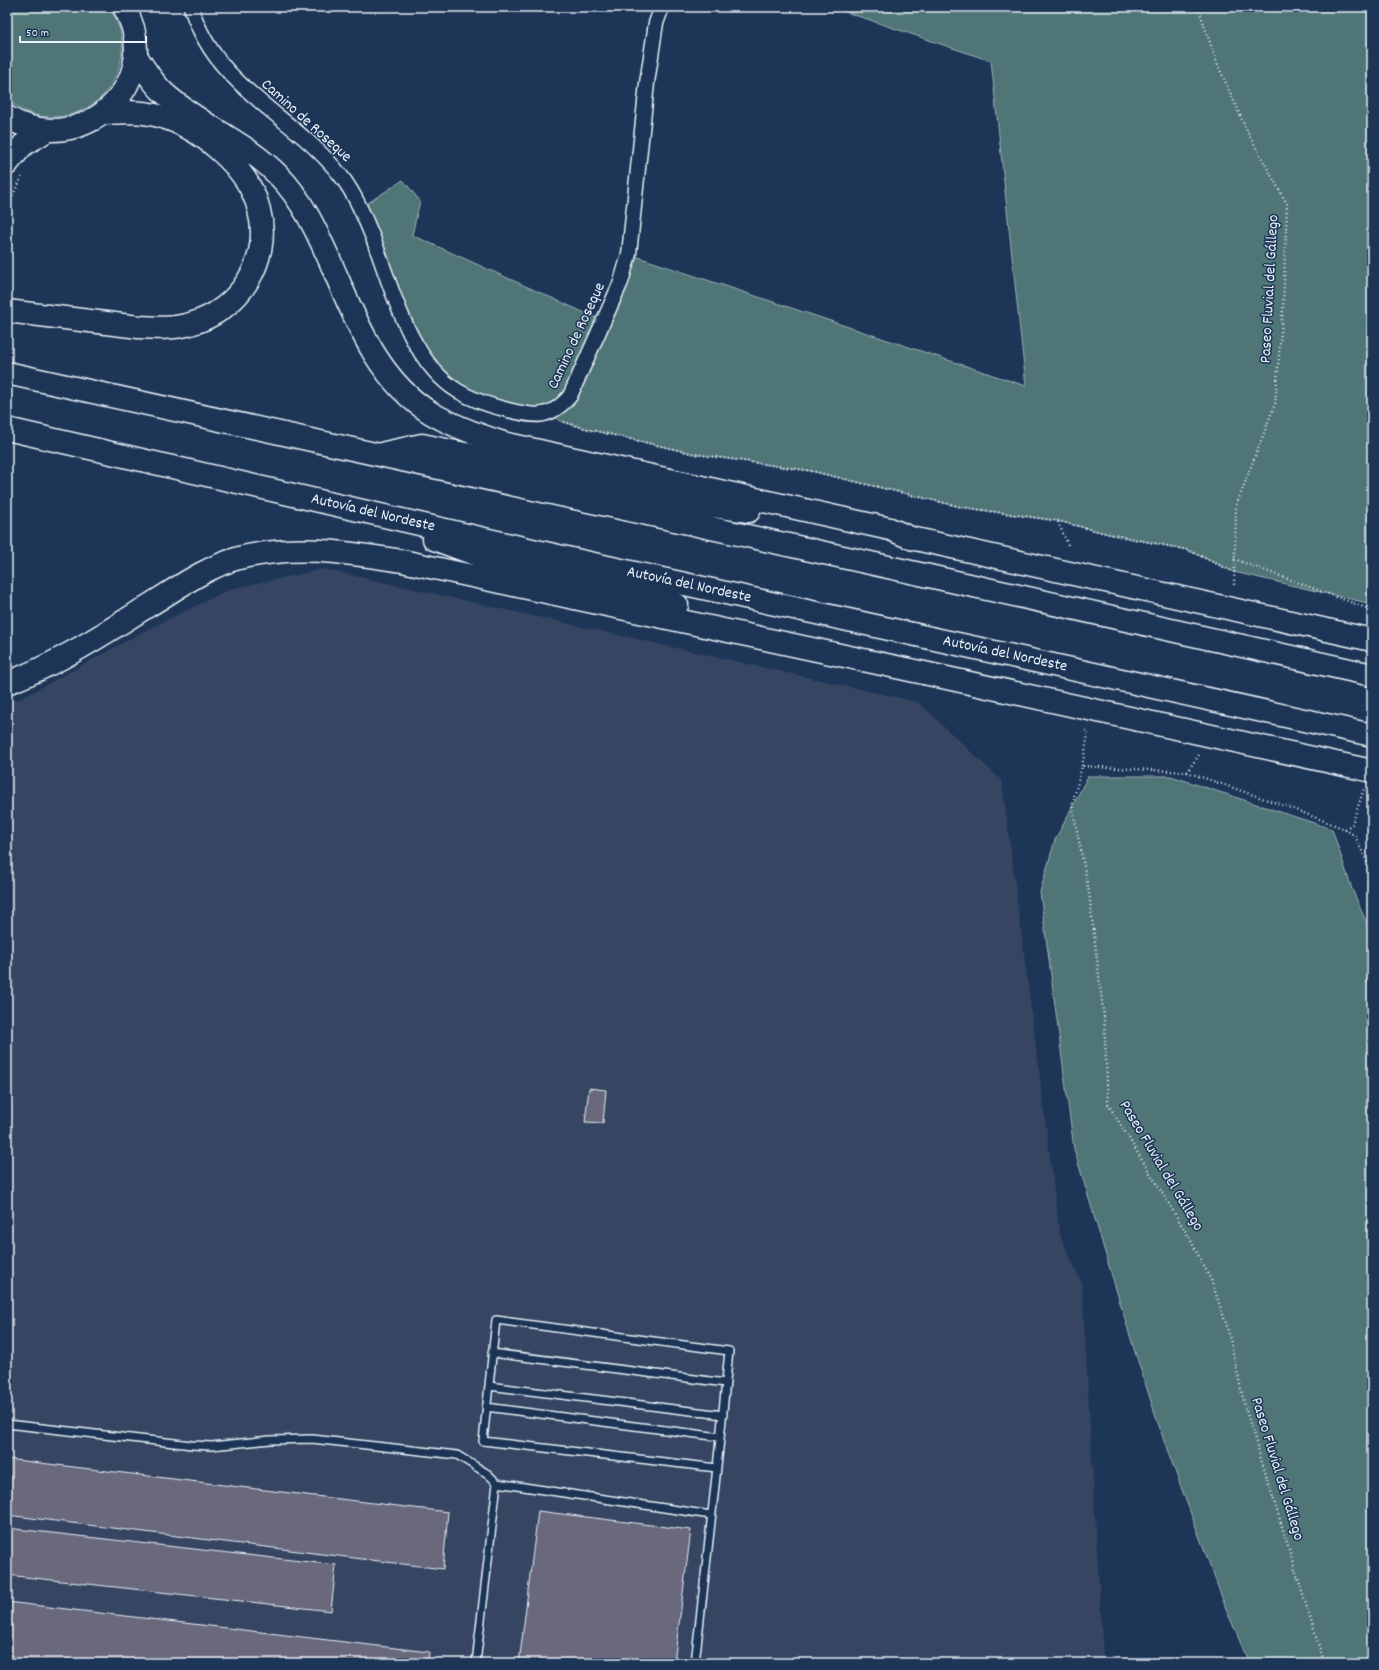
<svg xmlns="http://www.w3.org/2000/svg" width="1379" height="1670" font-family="Dekko,sans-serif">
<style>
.built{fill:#344462}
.green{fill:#4f7476;stroke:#9cb2b7}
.building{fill:#6a687c;stroke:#e8f1f8}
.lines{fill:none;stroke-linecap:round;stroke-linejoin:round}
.service-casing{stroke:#e8f1f8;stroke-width:10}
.minor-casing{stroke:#e8f1f8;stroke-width:17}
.trunk-casing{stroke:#e8f1f8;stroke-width:25}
.motorway-casing{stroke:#e8f1f8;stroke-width:25}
.path{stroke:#e8f1f8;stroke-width:2.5;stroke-dasharray:1 3;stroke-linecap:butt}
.service{stroke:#1d3557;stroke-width:7}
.minor{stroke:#1d3557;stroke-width:14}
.trunk{stroke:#1d3557;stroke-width:22}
.motorway{stroke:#1d3557;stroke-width:22}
.motorway-bridge-casing{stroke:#e8f1f8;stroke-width:25;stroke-linecap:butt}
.motorway-bridge{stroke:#1d3557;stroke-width:22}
.labels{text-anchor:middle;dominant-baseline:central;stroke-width:3;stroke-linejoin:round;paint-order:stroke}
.street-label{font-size:16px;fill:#e8f1f8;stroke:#1d3557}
</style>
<rect width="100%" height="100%" fill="#1d3557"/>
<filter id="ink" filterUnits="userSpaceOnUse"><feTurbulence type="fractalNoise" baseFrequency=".025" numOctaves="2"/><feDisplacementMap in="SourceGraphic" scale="8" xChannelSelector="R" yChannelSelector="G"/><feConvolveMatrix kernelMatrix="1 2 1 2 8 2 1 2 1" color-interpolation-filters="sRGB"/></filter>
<g filter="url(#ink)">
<path class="built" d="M 324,569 L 918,702 L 1002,781 L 1060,1235 L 1082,1283 L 1103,1655 L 1108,1663 L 7,1663 L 7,701 L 20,699 L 148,629 L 230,589 Z"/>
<path class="green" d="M 7,7 L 109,7 C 145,59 102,125 40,116 C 28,114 17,107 7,100 Z
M 831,7 L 1372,7 L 1372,604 L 1234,572 L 1187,550 L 1109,534 L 1058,521 L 961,507 L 811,471 L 695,454 L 591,430 L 560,421 L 549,413 L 493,406 L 430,364 L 360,208 L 403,180 L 420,201 L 412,235 L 603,321 L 629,254 L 1026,386 L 991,61 Z
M 1088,776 L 1171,776 L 1332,829 L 1352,889 L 1368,926 L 1372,921 L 1372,1663 L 1249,1663 L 1227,1611 L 1164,1441 L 1134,1349 L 1074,1149 L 1040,892 L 1055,840 Z"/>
<path class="building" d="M 589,1088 L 606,1090 L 603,1123 L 585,1122 Z
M 7,1459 L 448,1512 L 443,1569 L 7,1515 Z
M 538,1511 L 691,1530 L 674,1663 L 519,1663 Z
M 7,1528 L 336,1565 L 331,1611 L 7,1575 Z
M 7,1602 L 429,1652 L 428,1663 L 7,1663 Z"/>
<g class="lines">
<g class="service-casing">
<path id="service" d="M 492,1353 L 726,1383
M 489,1386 L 723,1415
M 486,1407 L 720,1437
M 7,1424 L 192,1445 L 211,1446 L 270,1440 L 312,1439 L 457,1455 L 488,1474 L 497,1483 L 711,1515
M 476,1663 L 497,1483
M 695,1663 C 707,1559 719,1455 729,1351 L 496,1320 L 483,1441 L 717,1468"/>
</g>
<g class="minor-casing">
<path id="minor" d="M 191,7 C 216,90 293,114 341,176 C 355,194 364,216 373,238 C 391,286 410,362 458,391 C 473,400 491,406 508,410 C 536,417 550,419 570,396 L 621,282 L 629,254 L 647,83 L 656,23 L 662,7"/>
</g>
<g class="trunk-casing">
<path id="trunk" d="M 7,117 C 81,162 168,82 124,7
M 7,164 L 23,145 L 46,131"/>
</g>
<g class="motorway-casing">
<path id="motorway" d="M 135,54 C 143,67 152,82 164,93 C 199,125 245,141 279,176 C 302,199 317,232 330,261 C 354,316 377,380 431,413 C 453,426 478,435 503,443 L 890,529 L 911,538
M 7,311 L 139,327 C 156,328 173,329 190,324 C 239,311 272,260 259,210 C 249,167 199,127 159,116 C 141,111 122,112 104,113
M 7,373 L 929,576
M 7,429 L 571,559 L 912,634
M 385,453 L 422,445 L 707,505 L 749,511
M 434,539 L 483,557 L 677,605
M 7,683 C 58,664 102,635 148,606 C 176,589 206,567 239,558 C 296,544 344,552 402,561 L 924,673"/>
</g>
<path class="path" d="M 1198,7 L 1217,63 L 1248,133 L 1287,204 L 1283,308 L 1275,404 L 1236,506 L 1234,585
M 7,206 L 22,177
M 564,422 L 591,430 L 695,454 L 811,471 L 961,507 L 1058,521 L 1109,534 L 1188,550 L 1234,572
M 1058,522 L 1068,545
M 1234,559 L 1372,610
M 1199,755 L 1187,772 L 1082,766 L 1072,805 L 1089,892 L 1104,1018 L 1108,1104 L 1189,1237 L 1211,1280 L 1227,1326 L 1245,1407 L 1321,1653 L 1325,1663
M 1082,766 L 1088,735 L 1085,728
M 1187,772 L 1288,807 L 1345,829 L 1352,824 L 1364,789
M 1345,829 L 1355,836 L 1368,864 L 1372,908
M 1372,954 L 1368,982 L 1372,992"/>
<use href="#service" class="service"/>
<use href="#minor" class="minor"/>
<use href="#trunk" class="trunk"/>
<use href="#motorway" class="motorway"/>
<g class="motorway-bridge-casing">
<path id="motorway-bridge" d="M 911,538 L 1372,640
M 929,576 L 1372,675
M 912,634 L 1372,735
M 924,673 L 1372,771"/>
</g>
<use href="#motorway-bridge" class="motorway-bridge"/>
</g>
</g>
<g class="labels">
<g class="street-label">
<text transform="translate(306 121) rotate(42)">Camino de Roseque</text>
<text transform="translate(1270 289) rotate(-87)">Paseo Fluvial del Gállego</text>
<text transform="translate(577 336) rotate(-65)">Camino de Roseque</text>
<text transform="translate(373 513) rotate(13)">Autovía del Nordeste</text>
<text transform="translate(689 585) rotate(12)">Autovía del Nordeste</text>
<text transform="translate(1005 654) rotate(12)">Autovía del Nordeste</text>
<text transform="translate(1161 1166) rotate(59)">Paseo Fluvial del Gállego</text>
<text transform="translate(1277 1469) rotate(73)">Paseo Fluvial del Gállego</text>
</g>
</g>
<rect width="1379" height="1670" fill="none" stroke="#1d3557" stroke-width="24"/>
<rect x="12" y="12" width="1355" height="1646" fill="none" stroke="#e8f1f8" stroke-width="1.5" filter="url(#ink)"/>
<path d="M20 36v6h126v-6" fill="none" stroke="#e8f1f8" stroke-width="2"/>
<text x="26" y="36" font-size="12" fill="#e8f1f8" stroke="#1d3557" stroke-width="3" paint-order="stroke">50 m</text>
</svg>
